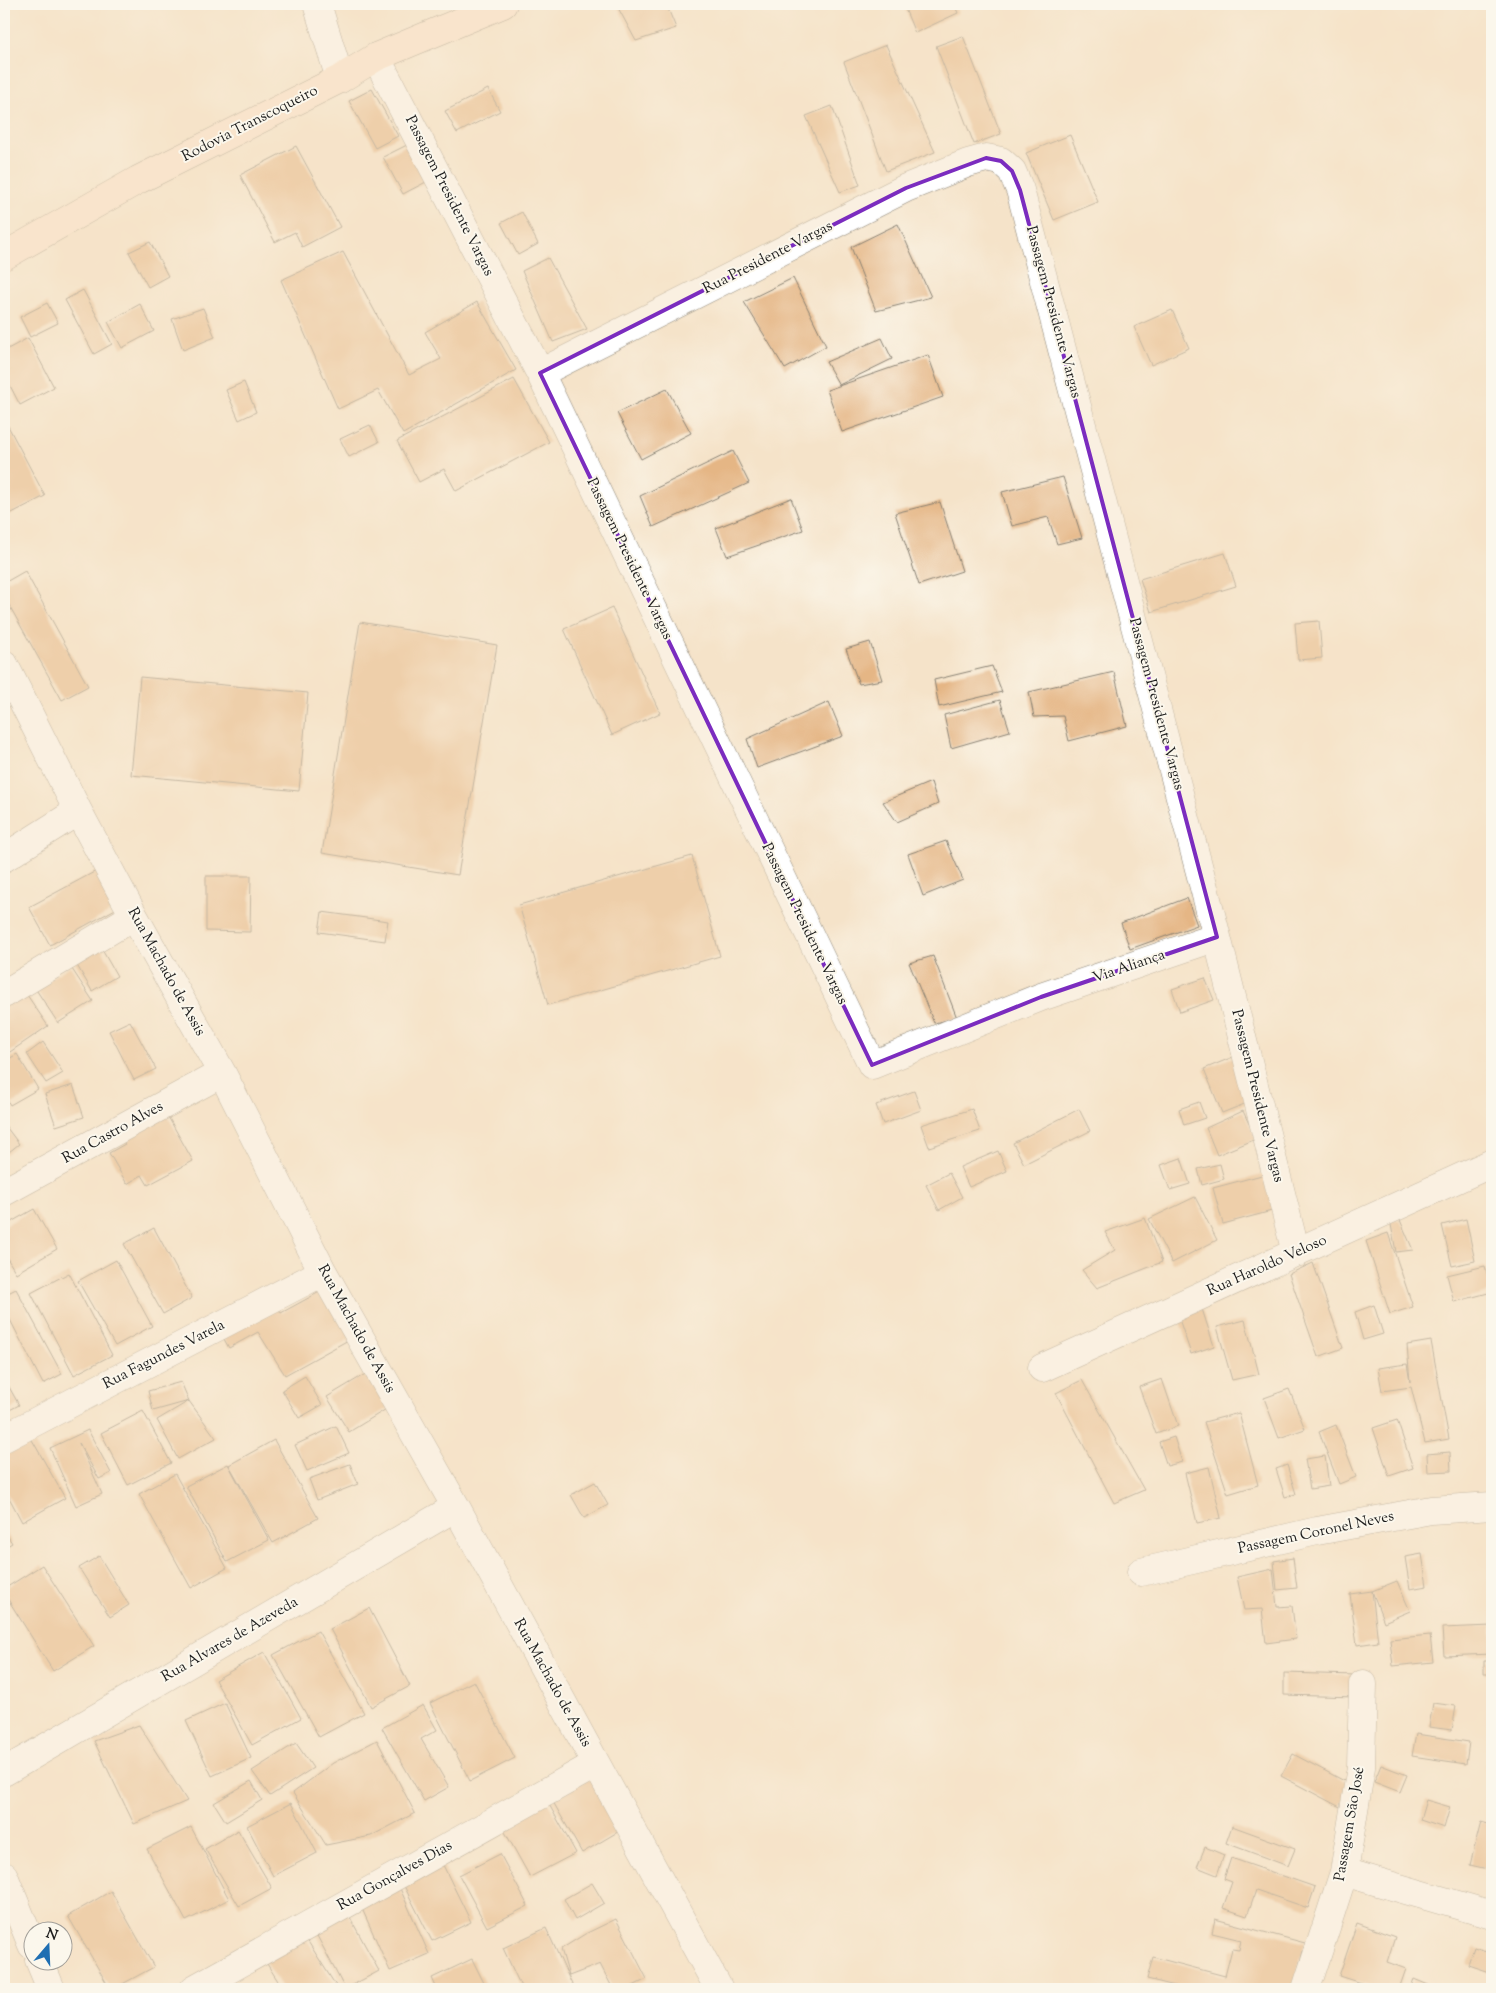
<svg xmlns="http://www.w3.org/2000/svg" width="1496" height="1993" font-family="'Sorts Mill Goudy',serif">
<style>
.building{fill:#e5b685}
.lines{fill:none;stroke-linecap:round;stroke-linejoin:round}
.street-casing{stroke:#888072;stroke-width:29}
.secondary-casing{stroke:#888072;stroke-width:29}
.street{stroke:#fff;stroke-width:28}
.secondary{stroke:#fce5d0;stroke-width:28}
.marked{fill:none;stroke:#7b2cbf;stroke-width:4;stroke-linejoin:round}
.labels{text-anchor:middle;dominant-baseline:central;stroke-width:4;stroke-linejoin:round;paint-order:stroke}
.street-label{font-size:15px;fill:#1c1c1c;stroke:#fbf7ec}
</style>
<rect width="100%" height="100%" fill="#fbf7ec"/>
<filter id="ink" filterUnits="userSpaceOnUse"><feTurbulence type="fractalNoise" baseFrequency=".02" numOctaves="2"/><feDisplacementMap in="SourceGraphic" scale="10" xChannelSelector="R" yChannelSelector="G"/><feConvolveMatrix kernelMatrix="1 2 1 2 8 2 1 2 1" color-interpolation-filters="sRGB"/></filter>
<filter id="wash" filterUnits="userSpaceOnUse"><feTurbulence type="fractalNoise" baseFrequency=".0096" numOctaves="4" result="noise"/><feDisplacementMap in="SourceGraphic" scale="20" xChannelSelector="R" yChannelSelector="G"/><feGaussianBlur stdDeviation="1.12" result="paint"/><feColorMatrix in="noise" values="0 0 0 0 0 0 0 0 0 0 0 0 0 0 0 0 0 1.4 0 .05"/><feComposite in="paint" operator="in"/></filter>
<g filter="url(#wash)">
<rect width="100%" height="100%" fill="#f5e3c9"/>
<g id="blocks">
<path class="building" d="M 616,4 L 666,4 L 676,28 L 636,41 Z
M 903,4 L 954,4 L 958,13 L 915,33 Z
M 963,36 L 1001,134 L 974,144 L 936,46 Z
M 886,45 L 935,152 L 886,171 L 844,62 Z
M 372,89 L 398,136 L 375,148 L 349,101 Z
M 488,89 L 500,111 L 457,133 L 445,111 Z
M 832,106 L 860,185 L 840,192 L 806,116 Z
M 1070,135 L 1098,202 L 1054,220 L 1026,153 Z
M 407,145 L 426,182 L 403,194 L 383,157 Z
M 296,146 L 340,227 L 302,247 L 295,232 L 275,242 L 240,175 Z
M 522,212 L 538,244 L 518,255 L 501,223 Z
M 898,224 L 931,297 L 876,311 L 851,247 Z
M 150,242 L 168,276 L 148,287 L 129,252 Z
M 343,252 L 409,375 L 441,359 L 425,332 L 477,302 L 516,370 L 403,434 L 378,390 L 338,409 L 281,280 Z
M 548,258 L 587,329 L 553,342 L 522,271 Z
M 793,278 L 826,346 L 785,369 L 744,302 Z
M 83,290 L 112,344 L 94,354 L 65,300 Z
M 47,303 L 58,323 L 30,337 L 20,317 Z
M 140,304 L 154,331 L 122,348 L 108,322 Z
M 203,308 L 215,337 L 183,350 L 172,319 Z
M 1172,310 L 1189,348 L 1151,365 L 1134,327 Z
M 28,338 L 54,387 L 20,405 L 4,374 L 4,351 Z
M 882,338 L 892,359 L 839,385 L 826,362 Z
M 928,355 L 943,397 L 842,432 L 827,390 Z
M 514,379 L 549,442 L 456,491 L 444,469 L 419,482 L 397,441 Z
M 244,382 L 256,412 L 239,420 L 226,390 Z
M 667,389 L 691,433 L 641,459 L 617,413 Z
M 370,425 L 379,442 L 349,457 L 340,439 Z
M 8,426 L 45,496 L 4,517 L 4,428 Z
M 733,451 L 749,483 L 653,527 L 640,496 Z
M 1063,477 L 1082,538 L 1057,544 L 1048,517 L 1012,526 L 1002,492 Z
M 791,498 L 803,530 L 727,556 L 716,528 Z
M 940,502 L 962,571 L 919,585 L 895,513 Z
M 1225,553 L 1236,586 L 1151,612 L 1140,579 Z
M 25,571 L 88,686 L 62,700 L 4,596 L 4,583 Z
M 612,608 L 660,713 L 612,735 L 564,629 Z
M 1319,621 L 1322,658 L 1298,660 L 1295,623 Z
M 360,622 L 497,645 L 458,875 L 322,853 Z
M 870,642 L 882,680 L 859,684 L 846,649 Z
M 992,666 L 1002,692 L 939,707 L 934,680 Z
M 1114,672 L 1127,726 L 1069,741 L 1063,716 L 1034,717 L 1029,692 Z
M 140,677 L 308,693 L 299,791 L 131,775 Z
M 1000,700 L 1010,731 L 951,748 L 944,715 Z
M 829,702 L 843,736 L 757,768 L 747,739 Z
M 931,782 L 938,804 L 897,822 L 883,802 Z
M 946,841 L 963,880 L 923,896 L 908,854 Z
M 692,856 L 720,956 L 548,1005 L 519,905 Z
M 98,870 L 119,907 L 50,945 L 29,907 Z
M 206,876 L 251,876 L 250,932 L 206,931 Z
M 1187,898 L 1197,925 L 1130,949 L 1121,923 Z
M 322,912 L 388,921 L 385,941 L 319,932 Z
M 101,948 L 117,976 L 92,991 L 75,962 Z
M 933,956 L 957,1018 L 934,1023 L 909,963 Z
M 70,966 L 93,1001 L 58,1023 L 35,988 Z
M 1205,978 L 1214,1000 L 1180,1012 L 1172,989 Z
M 23,989 L 48,1026 L 4,1056 L 4,1001 Z
M 130,1021 L 156,1069 L 134,1080 L 109,1031 Z
M 43,1042 L 63,1073 L 46,1083 L 27,1054 Z
M 17,1054 L 38,1089 L 10,1105 L 4,1095 L 4,1062 Z
M 1233,1057 L 1252,1101 L 1222,1113 L 1204,1069 Z
M 73,1085 L 84,1117 L 56,1126 L 45,1094 Z
M 914,1091 L 921,1110 L 883,1124 L 876,1105 Z
M 1199,1102 L 1205,1118 L 1184,1125 L 1179,1109 Z
M 972,1109 L 980,1131 L 929,1147 L 921,1125 Z
M 1079,1109 L 1090,1131 L 1024,1164 L 1013,1143 Z
M 1243,1111 L 1256,1139 L 1217,1155 L 1206,1128 Z
M 166,1113 L 193,1161 L 148,1185 L 142,1175 L 127,1184 L 109,1153 L 125,1144 L 121,1137 Z
M 4,1124 L 19,1144 L 4,1156 Z
M 998,1151 L 1007,1171 L 969,1187 L 960,1167 Z
M 1181,1158 L 1190,1184 L 1170,1190 L 1161,1165 Z
M 1220,1164 L 1224,1179 L 1202,1185 L 1198,1169 Z
M 1273,1172 L 1283,1208 L 1223,1224 L 1213,1188 Z
M 949,1173 L 962,1197 L 939,1210 L 926,1185 Z
M 1195,1197 L 1217,1240 L 1172,1263 L 1149,1219 Z
M 34,1209 L 57,1249 L 16,1273 L 4,1253 L 4,1226 Z
M 1491,1211 L 1492,1211 L 1492,1250 L 1489,1250 Z
M 1145,1218 L 1162,1262 L 1097,1288 L 1082,1270 L 1115,1250 L 1105,1232 Z
M 1390,1219 L 1400,1220 L 1413,1250 L 1396,1252 Z
M 1466,1219 L 1475,1261 L 1452,1266 L 1442,1225 Z
M 154,1228 L 192,1298 L 163,1314 L 124,1244 Z
M 1388,1233 L 1413,1307 L 1390,1314 L 1366,1241 Z
M 116,1260 L 152,1326 L 115,1346 L 78,1281 Z
M 1313,1263 L 1343,1348 L 1318,1357 L 1289,1274 Z
M 1485,1266 L 1492,1292 L 1454,1302 L 1447,1275 Z
M 69,1273 L 112,1355 L 74,1375 L 31,1293 Z
M 16,1289 L 62,1374 L 43,1384 L 4,1308 L 4,1295 Z
M 325,1289 L 352,1338 L 285,1375 L 258,1332 L 229,1348 L 220,1332 L 277,1305 L 281,1313 Z
M 1374,1305 L 1383,1334 L 1363,1340 L 1355,1312 Z
M 1202,1309 L 1214,1346 L 1191,1354 L 1178,1316 Z
M 1245,1320 L 1259,1374 L 1232,1380 L 1217,1327 Z
M 1431,1341 L 1449,1439 L 1425,1443 L 1411,1387 L 1382,1391 L 1378,1368 L 1407,1364 L 1410,1382 L 1407,1345 Z
M 367,1373 L 388,1408 L 349,1432 L 327,1397 Z
M 305,1376 L 322,1405 L 299,1418 L 282,1390 Z
M 4,1378 L 19,1405 L 4,1413 Z
M 1162,1379 L 1178,1426 L 1156,1434 L 1139,1387 Z
M 1082,1380 L 1144,1490 L 1114,1503 L 1056,1393 Z
M 181,1382 L 189,1401 L 153,1411 L 148,1391 Z
M 1289,1389 L 1305,1429 L 1279,1438 L 1264,1398 Z
M 189,1401 L 216,1438 L 178,1459 L 157,1420 Z
M 143,1411 L 171,1463 L 128,1485 L 101,1433 Z
M 1239,1413 L 1258,1485 L 1228,1494 L 1204,1422 Z
M 1397,1420 L 1413,1468 L 1389,1476 L 1373,1428 Z
M 1336,1425 L 1356,1477 L 1339,1484 L 1319,1432 Z
M 336,1426 L 349,1453 L 307,1471 L 295,1445 Z
M 88,1430 L 111,1473 L 99,1479 L 79,1443 L 102,1494 L 76,1506 L 50,1448 Z
M 1174,1437 L 1182,1462 L 1167,1466 L 1159,1442 Z
M 31,1438 L 65,1498 L 22,1522 L 4,1488 L 4,1452 Z
M 274,1440 L 318,1518 L 273,1543 L 229,1465 Z
M 1450,1452 L 1451,1471 L 1428,1472 L 1427,1454 Z
M 1325,1456 L 1329,1486 L 1310,1489 L 1305,1459 Z
M 228,1464 L 269,1540 L 227,1562 L 186,1486 Z
M 350,1464 L 358,1484 L 317,1500 L 309,1479 Z
M 1287,1465 L 1296,1494 L 1285,1497 L 1276,1469 Z
M 1209,1467 L 1221,1518 L 1197,1523 L 1185,1473 Z
M 175,1474 L 227,1568 L 191,1588 L 139,1494 Z
M 595,1482 L 608,1505 L 584,1518 L 571,1495 Z
M 4,1530 L 12,1543 L 4,1548 Z
M 1422,1554 L 1427,1586 L 1410,1589 L 1405,1557 Z
M 99,1556 L 129,1605 L 110,1617 L 79,1568 Z
M 1293,1558 L 1297,1588 L 1277,1590 L 1274,1561 Z
M 42,1565 L 94,1646 L 53,1671 L 4,1593 L 4,1589 Z
M 1273,1569 L 1277,1607 L 1292,1606 L 1296,1639 L 1266,1643 L 1262,1609 L 1244,1610 L 1237,1577 Z
M 1397,1581 L 1410,1611 L 1384,1622 L 1372,1591 Z
M 1372,1591 L 1378,1642 L 1357,1645 L 1350,1594 Z
M 369,1608 L 410,1686 L 371,1707 L 330,1629 Z
M 1492,1626 L 1492,1654 L 1444,1656 L 1442,1628 Z
M 318,1631 L 364,1713 L 319,1737 L 273,1655 Z
M 1430,1635 L 1433,1662 L 1393,1666 L 1390,1639 Z
M 264,1652 L 301,1718 L 252,1745 L 215,1680 Z
M 1484,1661 L 1492,1661 L 1492,1674 L 1484,1674 Z
M 1284,1673 L 1356,1675 L 1356,1697 L 1284,1695 Z
M 474,1681 L 515,1758 L 470,1781 L 430,1703 Z
M 225,1703 L 251,1758 L 212,1776 L 186,1721 Z
M 1433,1703 L 1456,1706 L 1452,1730 L 1429,1727 Z
M 423,1705 L 437,1730 L 421,1739 L 449,1787 L 424,1801 L 382,1728 Z
M 139,1725 L 187,1801 L 134,1824 L 94,1741 Z
M 1416,1734 L 1469,1742 L 1466,1764 L 1412,1756 Z
M 377,1740 L 415,1813 L 371,1836 L 326,1845 L 293,1793 L 333,1763 Z
M 296,1743 L 313,1768 L 270,1796 L 252,1771 Z
M 1293,1754 L 1352,1785 L 1340,1807 L 1281,1776 Z
M 1381,1765 L 1407,1775 L 1400,1792 L 1374,1782 Z
M 591,1778 L 621,1830 L 582,1853 L 552,1800 Z
M 251,1781 L 262,1800 L 226,1822 L 214,1803 Z
M 546,1799 L 576,1853 L 530,1877 L 500,1823 Z
M 1426,1800 L 1450,1807 L 1444,1828 L 1420,1820 Z
M 291,1803 L 317,1853 L 273,1876 L 247,1826 Z
M 1481,1822 L 1492,1825 L 1492,1870 L 1470,1865 Z
M 1232,1826 L 1295,1849 L 1288,1866 L 1226,1843 Z
M 191,1827 L 229,1899 L 186,1921 L 147,1849 Z
M 238,1830 L 272,1888 L 239,1906 L 205,1849 Z
M 1205,1847 L 1224,1855 L 1217,1875 L 1197,1867 Z
M 500,1854 L 528,1906 L 487,1927 L 459,1875 Z
M 1231,1858 L 1315,1887 L 1308,1908 L 1256,1890 L 1247,1916 L 1223,1908 L 1232,1882 L 1224,1879 Z
M 441,1861 L 471,1922 L 432,1941 L 401,1880 Z
M 592,1883 L 604,1903 L 575,1920 L 564,1899 Z
M 398,1884 L 429,1954 L 390,1971 L 359,1902 Z
M 111,1891 L 154,1967 L 113,1989 L 110,1989 L 68,1916 Z
M 346,1910 L 379,1971 L 345,1989 L 313,1928 Z
M 616,1919 L 647,1979 L 627,1989 L 613,1989 L 600,1964 L 569,1976 L 561,1949 L 585,1934 Z
M 1215,1919 L 1305,1943 L 1293,1989 L 1187,1989 L 1147,1979 L 1153,1957 L 1225,1976 L 1232,1949 L 1239,1950 L 1241,1940 L 1212,1933 Z
M 1357,1923 L 1395,1937 L 1387,1962 L 1406,1969 L 1399,1989 L 1379,1989 L 1339,1976 Z
M 546,1928 L 574,1989 L 522,1989 L 503,1948 Z
M 302,1932 L 338,1989 L 283,1989 L 262,1956 Z
M 1474,1947 L 1492,1953 L 1492,1973 L 1468,1965 Z
M 472,1959 L 487,1989 L 437,1989 L 432,1978 Z
M 1414,1979 L 1438,1989 L 1410,1989 Z"/>
</g>
</g>
<g filter="url(#ink)">
<use href="#blocks" fill-opacity="0" stroke="#888072" stroke-width="1"/>
<g class="lines">
<g class="street-casing">
<path id="street" d="M 317,4 L 340,79
M 376,57 L 540,373 L 872,1065 L 1041,997 L 1217,937
M 540,373 L 906,188 L 968,163 L 986,158 L 1001,161 L 1012,171 L 1020,190 L 1217,937 L 1296,1253
M 4,664 L 78,811 L 134,916 L 222,1073 L 323,1272 L 456,1507 L 719,1989
M 4,858 L 78,811
M 4,994 L 134,916
M 4,1192 L 222,1073
M 1042,1368 L 1492,1163
M 4,1438 L 323,1272
M 1141,1572 L 1317,1531 L 1431,1510 L 1492,1506
M 4,1772 L 456,1507
M 1344,1872 L 1492,1915
M 4,1876 L 32,1945
M 39,1960 L 51,1989
M 194,1989 L 596,1764
M 1306,1989 L 1344,1872 L 1361,1767 L 1363,1684"/>
</g>
<g class="secondary-casing">
<path id="secondary" d="M 4,256 L 138,180 L 340,79 L 376,57 L 503,4"/>
</g>
<use href="#street" class="street"/>
<use href="#secondary" class="secondary"/>
</g>
</g>
<path d="M0 0H1496V1993H0ZM 986,158 L 1001,161 L 1012,171 L 1020,190 L 1217,937 L 1041,997 L 872,1065 L 540,373 L 906,188 Z" fill="#f5e3c9" fill-opacity=".55" fill-rule="evenodd"/>
<path class="marked" d="M 986,158 L 1001,161 L 1012,171 L 1020,190 L 1217,937 L 1041,997 L 872,1065 L 540,373 L 906,188 Z"/>
<g class="labels">
<g class="street-label">
<text transform="translate(250 124) rotate(-27)">Rodovia Transcoqueiro</text>
<text transform="translate(449 196) rotate(63)">Passagem Presidente Vargas</text>
<text transform="translate(768 258) rotate(-27)">Rua Presidente Vargas</text>
<text transform="translate(1053 312) rotate(75)">Passagem Presidente Vargas</text>
<text transform="translate(629 559) rotate(64)">Passagem Presidente Vargas</text>
<text transform="translate(1156 704) rotate(75)">Passagem Presidente Vargas</text>
<text transform="translate(804 924) rotate(64)">Passagem Presidente Vargas</text>
<text transform="translate(1129 967) rotate(-19)">Via Aliança</text>
<text transform="translate(166 972) rotate(61)">Rua Machado de Assis</text>
<text transform="translate(1257 1096) rotate(76)">Passagem Presidente Vargas</text>
<text transform="translate(113 1133) rotate(-29)">Rua Castro Alves</text>
<text transform="translate(1267 1266) rotate(-24)">Rua Haroldo Veloso</text>
<text transform="translate(356 1329) rotate(61)">Rua Machado de Assis</text>
<text transform="translate(164 1355) rotate(-27)">Rua Fagundes Varela</text>
<text transform="translate(1316 1533) rotate(-12)">Passagem Coronel Neves</text>
<text transform="translate(230 1640) rotate(-30)">Rua Alvares de Azeveda</text>
<text transform="translate(552 1683) rotate(61)">Rua Machado de Assis</text>
<text transform="translate(1350 1824) rotate(-80)">Passagem São José</text>
<text transform="translate(395 1876) rotate(-29)">Rua Gonçalves Dias</text>
</g>
</g>
<rect width="1496" height="1993" fill="none" stroke="#fbf7ec" stroke-width="20"/>
<g transform="translate(48 1946) rotate(19)"><circle r="24" fill="#fbf7ec" stroke="#a29f99"/>
<path d="M0-4L9 19L0 12L-9 19Z" fill="#1f6fb2"/>
<text y="-8" font-size="14" font-weight="bold" text-anchor="middle" fill="#1c1c1c">N</text>
</g>
</svg>
